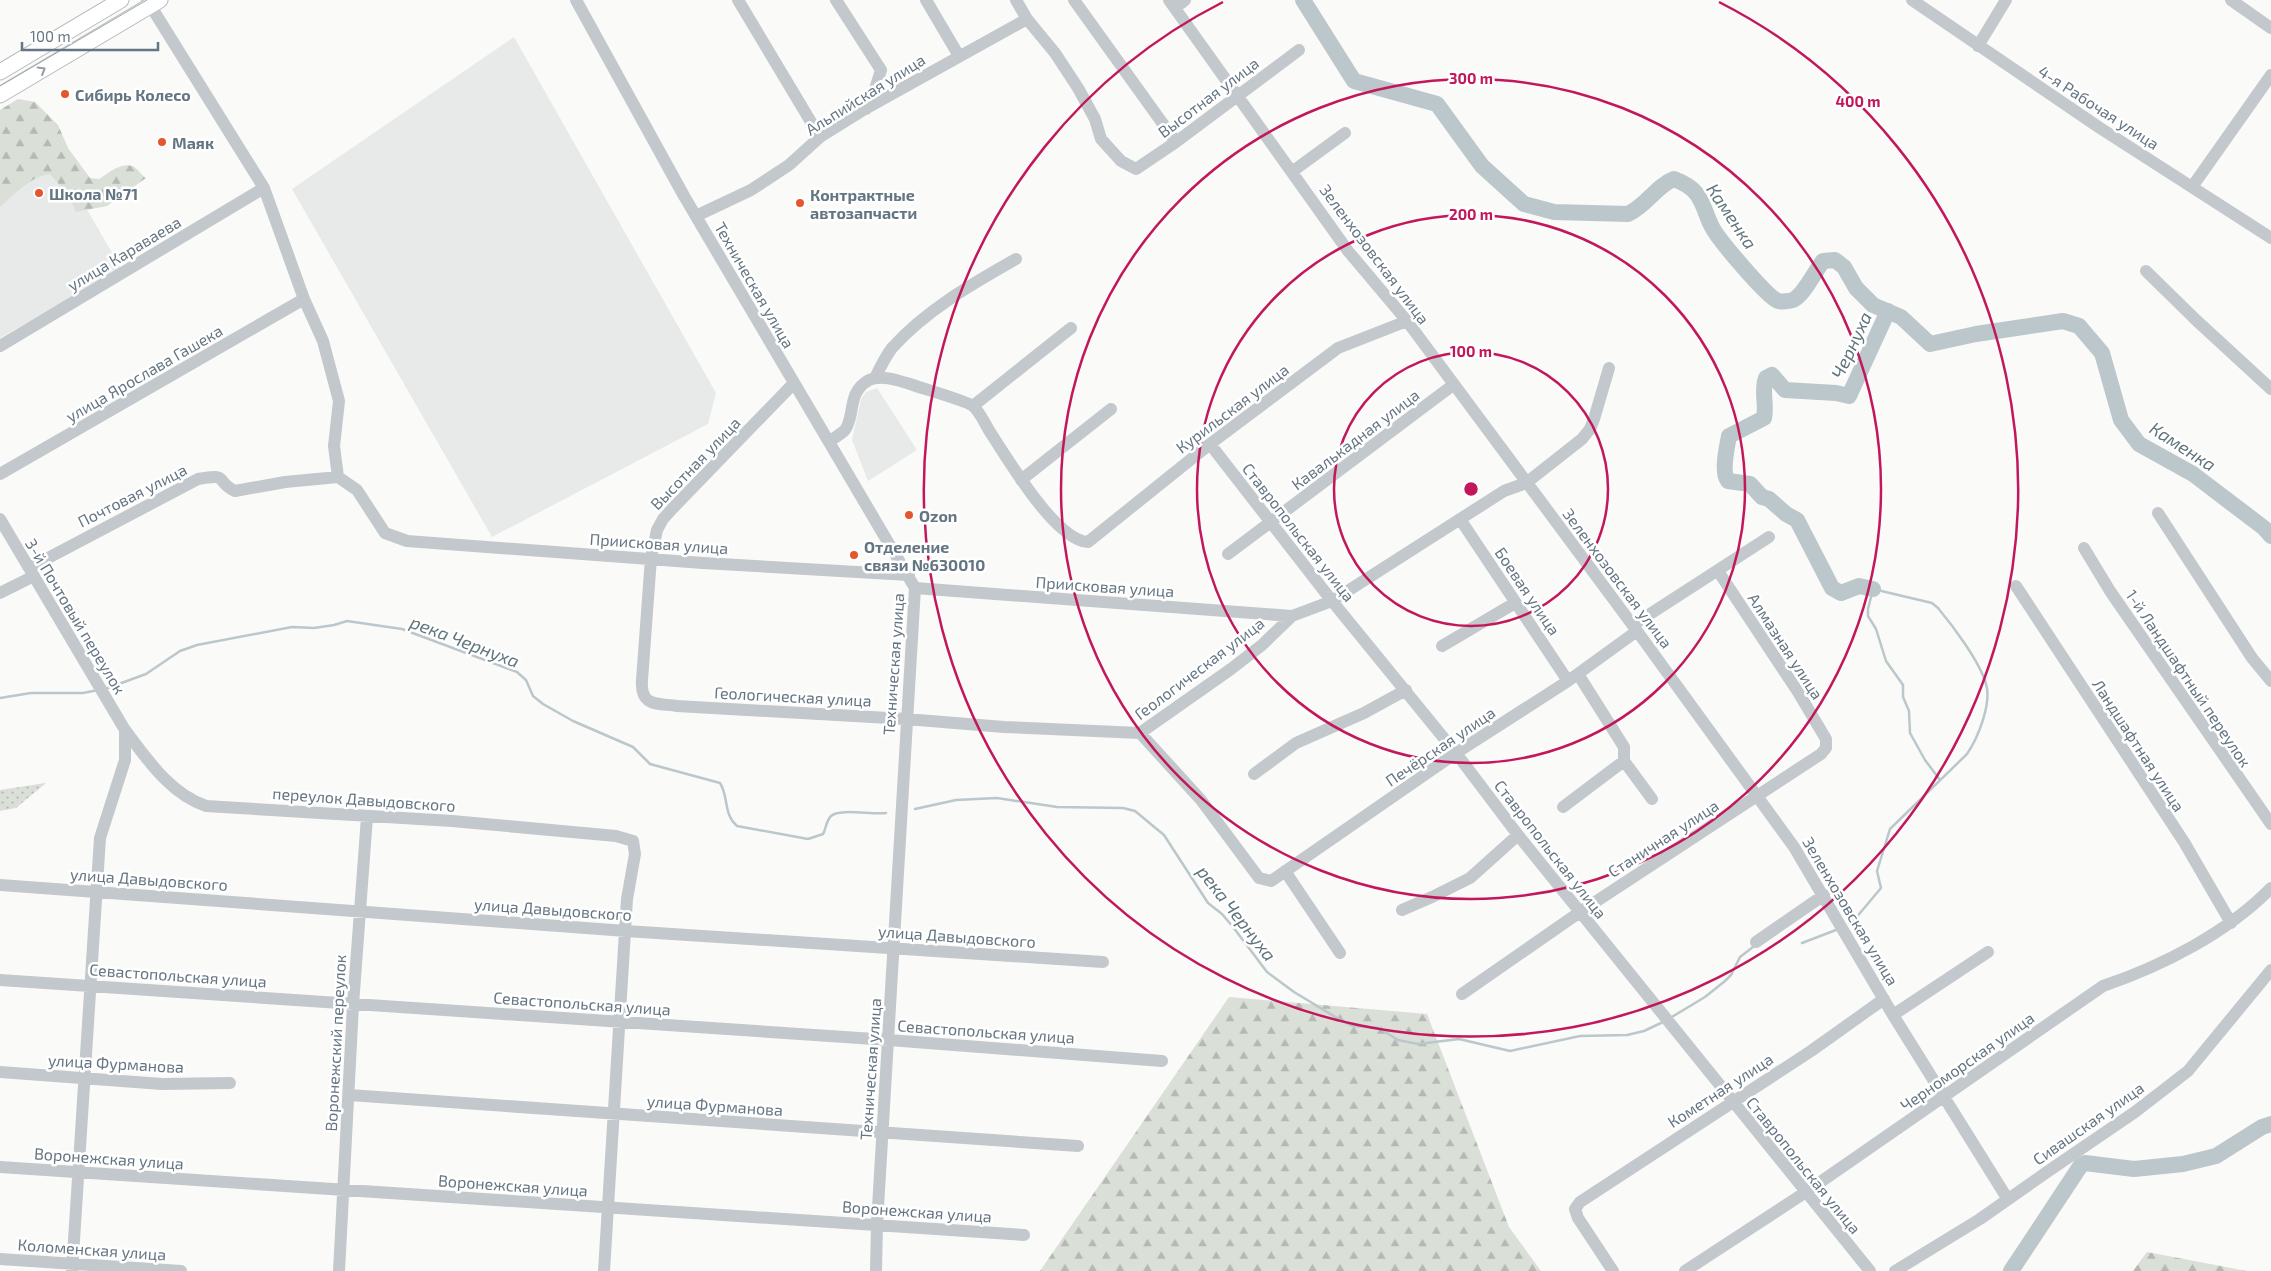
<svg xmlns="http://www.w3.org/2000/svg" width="2271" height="1271" font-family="'Exo 2',sans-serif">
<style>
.built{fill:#e8e9e9}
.grass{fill:url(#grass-dots)}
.forest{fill:url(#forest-firs)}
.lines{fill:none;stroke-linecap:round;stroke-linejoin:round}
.stream{stroke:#bbc7cb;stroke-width:2.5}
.river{stroke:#bbc7cb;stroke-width:16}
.major-casing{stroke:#b5babe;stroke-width:17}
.minor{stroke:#c3c8cc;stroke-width:12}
.major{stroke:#fff;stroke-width:15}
.tram{stroke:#a2aab0;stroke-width:1}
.oneway{stroke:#939fa8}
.ring{fill:none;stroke:#c2185b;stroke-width:2.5}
.poi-dot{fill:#e4572e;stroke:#fff;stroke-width:2}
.labels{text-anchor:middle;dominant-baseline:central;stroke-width:5;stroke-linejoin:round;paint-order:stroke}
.poi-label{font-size:16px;font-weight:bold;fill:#657683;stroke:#fff;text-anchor:start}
.street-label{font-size:16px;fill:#657683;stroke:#fff}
.water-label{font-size:18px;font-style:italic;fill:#60757c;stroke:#fff}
.centre{fill:#c2185b;stroke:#fff;stroke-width:2.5}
.ring-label{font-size:15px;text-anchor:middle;font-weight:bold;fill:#c2185b;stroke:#fff;stroke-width:5;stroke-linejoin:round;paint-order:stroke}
</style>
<defs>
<pattern id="grass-dots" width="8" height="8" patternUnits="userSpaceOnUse" patternTransform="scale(1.25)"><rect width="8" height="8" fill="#dadfd7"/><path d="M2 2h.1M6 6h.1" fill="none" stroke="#b4b9b4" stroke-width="1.8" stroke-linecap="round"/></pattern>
<pattern id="forest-firs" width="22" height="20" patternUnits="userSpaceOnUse" patternTransform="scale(1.25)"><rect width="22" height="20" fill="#dadfd7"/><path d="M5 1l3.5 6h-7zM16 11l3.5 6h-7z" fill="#b4b9b4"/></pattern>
</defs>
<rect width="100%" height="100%" fill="#fafaf8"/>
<path class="built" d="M 514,37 L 716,393 L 708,424 L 492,537 L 292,189 Z
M 25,103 L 121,268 L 0,338 L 0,118 Z
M 877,388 L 917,450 L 868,481 L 852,440 L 861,399 L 866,392 Z"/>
<path class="grass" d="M 46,783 L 16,808 L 0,811 L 0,790 Z"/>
<path class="forest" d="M 18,99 L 35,102 L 58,125 L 68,148 L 90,178 L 99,179 C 109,173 122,161 134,167 C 138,169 141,175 146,178 L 107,206 L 76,212 L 69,196 L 50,174 C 31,176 14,195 0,207 L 0,110 Z
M 1229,997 L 1427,1014 L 1509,1227 L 1541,1271 L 1040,1271 Z
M 2147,1252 L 2247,1271 L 2133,1271 Z"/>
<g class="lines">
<path class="stream" d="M 105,689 L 146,674 L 180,651 L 197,645 L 292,627 L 314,628 L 334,625 L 347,621 L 402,629 L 517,672 L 526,680 L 533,696 L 543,704 L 573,721 L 633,747 L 650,764 L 720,783 C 729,797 723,814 737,826 L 808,839 L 823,834 C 826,829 826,821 831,816 C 839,808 873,815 886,813
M 0,698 L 31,693 L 83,693 L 98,690
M 915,809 L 956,800 L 997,798 L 1057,807 L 1123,808 L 1135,811 L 1164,835 L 1208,903 L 1222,914 L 1233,927 L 1267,972 L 1294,992 L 1342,1021 L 1353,1026 L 1379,1028 L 1398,1040 L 1418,1044 L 1459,1039 L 1510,1051 L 1580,1036 L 1627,1035 L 1644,1031 L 1663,1022
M 1849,923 L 1855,919 L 1881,888 L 1877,871 L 1890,829 L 1967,754 C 1978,738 1992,703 1986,684 C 1980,662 1953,626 1938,608 L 1932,603 L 1873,589 L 1868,609 L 1868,616 L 1876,629 L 1886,661 L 1903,685 L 1903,697 L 1909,711 L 1910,733 L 1925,760 L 1940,780
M 1802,943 L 1836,930
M 1670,1018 L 1705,997 L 1725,981 L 1731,975 L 1740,957 L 1753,947"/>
<path class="river" d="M 1303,0 L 1354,81 L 1437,104 L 1482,166 L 1524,204 L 1554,212 L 1628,214 C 1647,205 1656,186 1674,179 C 1682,182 1690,186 1696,193 C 1704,203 1706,216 1712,227 C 1718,239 1767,297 1778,301 C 1781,302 1790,301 1793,300 C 1804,295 1815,271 1823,261 L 1835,260 L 1844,267 L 1856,288 L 1873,305 L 1901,317 L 1930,344 L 1976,334 L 2063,321 L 2079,326 L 2102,353 L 2121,420 L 2139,444 L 2193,474 L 2264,528 L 2271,536
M 1873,589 L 1859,586 L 1841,593 L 1832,588 L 1797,520 L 1786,514 L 1769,499 L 1762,497 L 1750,484 L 1728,481 C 1721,472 1727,447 1729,436 L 1764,418 C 1767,404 1761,391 1766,378 L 1772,375 L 1785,390 L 1836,393 L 1849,396 L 1888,311
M 2085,1163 L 2134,1169 L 2183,1164 L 2216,1156 L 2262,1127 L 2271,1124
M 2011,1271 L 2081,1165"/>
<g class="major-casing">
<path id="major" d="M 0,72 L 121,0
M 0,95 L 160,0"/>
</g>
<path class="minor" d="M 147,0 L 264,188 L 304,299 L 323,341 L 339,401 L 334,446 L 338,477 L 357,490 L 385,533 L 407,541 L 703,563 L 909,575
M 576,0 L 684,196 L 915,588 L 877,1224 L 876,1271
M 738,0 L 820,137
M 836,0 L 881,70 L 875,89 L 866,109
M 926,0 L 959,56
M 1016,0 L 1027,19 L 1055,53 L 1078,88 L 1095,119 L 1101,139 L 1121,161 L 1136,169 L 1176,142 L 1299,50
M 1074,0 L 1176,142
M 1169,0 L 1348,251 L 1407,321 L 1637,631 L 1794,847 L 1893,1015 L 2007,1198
M 1912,0 L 2100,128 L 2271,238
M 2231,0 L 2271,28
M 1175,8 L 1185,0
M 1978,46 L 2006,0
M 1293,171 L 1345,133
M 2192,187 L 2271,75
M 696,216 L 751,190 L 789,165 L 820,137 L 865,109 L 1027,19
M 2146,271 L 2196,320 L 2271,389
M 0,346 L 264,188
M 875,378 C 880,368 885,357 892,348 C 926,310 972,284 1016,259
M 793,384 L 672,509 L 663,519 L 657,530 L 651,558 L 642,680 C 640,707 657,703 677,706 L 906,719 L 1004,727 L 1140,733 L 1231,669 L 1262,645 L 1292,616 L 1332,601 L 1504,491 L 1526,483 L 1582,439 L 1590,429 L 1594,419 L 1609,368
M 973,406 L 1071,328
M 830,441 C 834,438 841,434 845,430 C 856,415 846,393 869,380 C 881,374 900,381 913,385 C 924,389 967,401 973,406 C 980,412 985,424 990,432 C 1008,459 1055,540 1088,542 L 1210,444 L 1338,348 L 1407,321
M 1210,444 L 1332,601 L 1456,753 L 1518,835 L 1870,1271
M 0,474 L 304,299
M 1021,480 L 1111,409
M 2158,513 L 2252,658 L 2271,681
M 0,519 L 125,730 C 147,759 170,794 206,806 L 452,821 L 616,836 L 633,841 L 635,854 L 627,899 L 604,1271
M 1460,519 L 1568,681
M 2084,548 L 2110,591 L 2271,824
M 1228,554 L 1453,385
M 29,568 L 198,479 C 231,473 214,481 235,491 L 285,482 L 338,477
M 2016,586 L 2184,842 L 2231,923
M 915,588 L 1292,616
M 0,593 L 34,576
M 1633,625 L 1769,537
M 1442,646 L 1515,603
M 1578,674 L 1624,747 L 1624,761 L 1652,799
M 1140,733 L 1201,800 L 1259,878 L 1271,881 L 1456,753 L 1568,681 L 1637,631
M 1254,774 L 1296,743 L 1364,713 L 1406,690
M 1563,807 L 1624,761
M 1285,871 L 1340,953
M 0,885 L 626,931 L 1103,962
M 1402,910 L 1432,897 L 1470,878 L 1518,835
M 1756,942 L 1824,895
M 0,980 L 889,1040 L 1162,1061
M 1462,994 L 1580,912 L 1821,754 L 1826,748 L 1826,739 L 1798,692 L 1718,571
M 1893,1015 L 1988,952
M 0,1072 L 162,1084 L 230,1083
M 349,1095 L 1078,1146
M 0,1167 L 1024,1235
M 0,1259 L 181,1271
M 72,1271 L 100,838 L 125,760 L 125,730
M 339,1271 L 353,1005 L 367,817
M 1613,1271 L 1578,1218 L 1575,1209 L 1580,1202 L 1811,1051 L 1884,999
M 1685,1271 L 1806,1192 L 2103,986 C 2162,966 2227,933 2271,888
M 1895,1271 L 1980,1219 L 2047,1172 L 2135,1112 L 2188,1071 L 2271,970"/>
<use href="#major" class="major"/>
<path class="tram" d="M 0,86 L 147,0"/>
</g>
<defs><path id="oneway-chevron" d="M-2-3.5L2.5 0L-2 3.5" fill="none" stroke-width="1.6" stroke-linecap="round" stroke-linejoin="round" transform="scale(1.25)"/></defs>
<use class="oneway" href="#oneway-chevron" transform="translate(42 70) rotate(-31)"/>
<g class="ring">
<circle cx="1471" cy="489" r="137"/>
<circle cx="1471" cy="489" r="274"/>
<circle cx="1471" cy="489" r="410"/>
<path d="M1719 2A547 547 0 1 1 1223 2"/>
</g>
<g class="poi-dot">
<circle cx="65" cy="94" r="5"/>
<circle cx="162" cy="142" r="5"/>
<circle cx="39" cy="193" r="5"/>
<circle cx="800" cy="203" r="5"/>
<circle cx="909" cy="515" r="5"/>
<circle cx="854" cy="555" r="5"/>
</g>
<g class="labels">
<g class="poi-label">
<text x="75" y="94">Сибирь Колесо</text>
<text x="172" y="142">Маяк</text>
<text x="49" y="193">Школа №71</text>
<text x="810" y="194">Контрактные<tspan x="810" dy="18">автозапчасти</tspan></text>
<text x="919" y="515">Ozon</text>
<text x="864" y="546">Отделение<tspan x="864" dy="18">связи №630010</tspan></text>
</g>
<g class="street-label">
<text transform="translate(865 94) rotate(-32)">Альпийская улица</text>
<text transform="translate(1208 97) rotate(-37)">Высотная улица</text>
<text transform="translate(2099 107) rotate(33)">4-я Рабочая улица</text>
<text transform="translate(124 253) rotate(-31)">улица Караваева</text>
<text transform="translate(1375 254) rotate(53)">Зеленхозовская улица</text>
<text transform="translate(755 285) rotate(60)">Техническая улица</text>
<text transform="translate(144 373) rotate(-30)">улица Ярослава Гашека</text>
<text transform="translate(1232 408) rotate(-37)">Курильская улица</text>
<text transform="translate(1355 439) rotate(-37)">Кавалькадная улица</text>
<text transform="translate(695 463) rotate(-46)">Высотная улица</text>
<text transform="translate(132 495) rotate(-27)">Почтовая улица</text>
<text transform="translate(1299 532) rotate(52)">Ставропольская улица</text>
<text transform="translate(659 543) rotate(4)">Приисковая улица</text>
<text transform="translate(1618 578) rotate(53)">Зеленхозовская улица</text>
<text transform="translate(1105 586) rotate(4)">Приисковая улица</text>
<text transform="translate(1528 591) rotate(56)">Боевая улица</text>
<text transform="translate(76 616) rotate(59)">3-й Почтовый переулок</text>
<text transform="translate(1786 646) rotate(57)">Алмазная улица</text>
<text transform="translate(893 664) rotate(-86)">Техническая улица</text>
<text transform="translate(1199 668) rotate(-37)">Геологическая улица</text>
<text transform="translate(2189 678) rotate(56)">1-й Ландшафтный переулок</text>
<text transform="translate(793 696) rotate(3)">Геологическая улица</text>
<text transform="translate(2139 745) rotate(57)">Ландшафтная улица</text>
<text transform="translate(1440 746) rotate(-34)">Печёрская улица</text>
<text transform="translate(364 799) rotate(4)">переулок Давыдовского</text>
<text transform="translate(1663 838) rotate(-33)">Станичная улица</text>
<text transform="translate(1551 849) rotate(52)">Ставропольская улица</text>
<text transform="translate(149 879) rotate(4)">улица Давыдовского</text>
<text transform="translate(553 909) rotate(4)">улица Давыдовского</text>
<text transform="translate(1851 911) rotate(59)">Зеленхозовская улица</text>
<text transform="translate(957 936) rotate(4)">улица Давыдовского</text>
<text transform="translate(178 975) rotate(4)">Севастопольская улица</text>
<text transform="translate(582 1003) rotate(4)">Севастопольская улица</text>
<text transform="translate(986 1031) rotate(4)">Севастопольская улица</text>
<text transform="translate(335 1043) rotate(-87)">Воронежский переулок</text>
<text transform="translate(1967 1061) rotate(-35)">Черноморская улица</text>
<text transform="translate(116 1063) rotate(3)">улица Фурманова</text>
<text transform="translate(870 1069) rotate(-86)">Техническая улица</text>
<text transform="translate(1720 1090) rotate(-33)">Кометная улица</text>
<text transform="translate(715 1105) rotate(4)">улица Фурманова</text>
<text transform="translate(2088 1123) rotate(-35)">Сивашская улица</text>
<text transform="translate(109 1158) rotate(4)">Воронежская улица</text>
<text transform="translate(1804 1165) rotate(51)">Ставропольская улица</text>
<text transform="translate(513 1185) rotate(4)">Воронежская улица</text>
<text transform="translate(917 1211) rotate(4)">Воронежская улица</text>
<text transform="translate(92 1249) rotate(4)">Коломенская улица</text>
</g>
<g class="water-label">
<text transform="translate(1732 216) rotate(56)">Каменка</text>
<text transform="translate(1851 345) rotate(-65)">Чернуха</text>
<text transform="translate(2183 446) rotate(33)">Каменка</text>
<text transform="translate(465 641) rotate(21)">река Чернуха</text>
<text transform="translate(1237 913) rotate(52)">река Чернуха</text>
</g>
</g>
<circle cx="1471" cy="489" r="8" class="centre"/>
<g class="ring-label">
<text x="1471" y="84">300 m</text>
<text x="1858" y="107">400 m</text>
<text x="1471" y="220">200 m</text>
<text x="1471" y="357">100 m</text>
</g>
<path d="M22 42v8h136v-8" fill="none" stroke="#657683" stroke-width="2.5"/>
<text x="30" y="42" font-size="15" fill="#657683" stroke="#ffffff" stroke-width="4" paint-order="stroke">100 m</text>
</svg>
